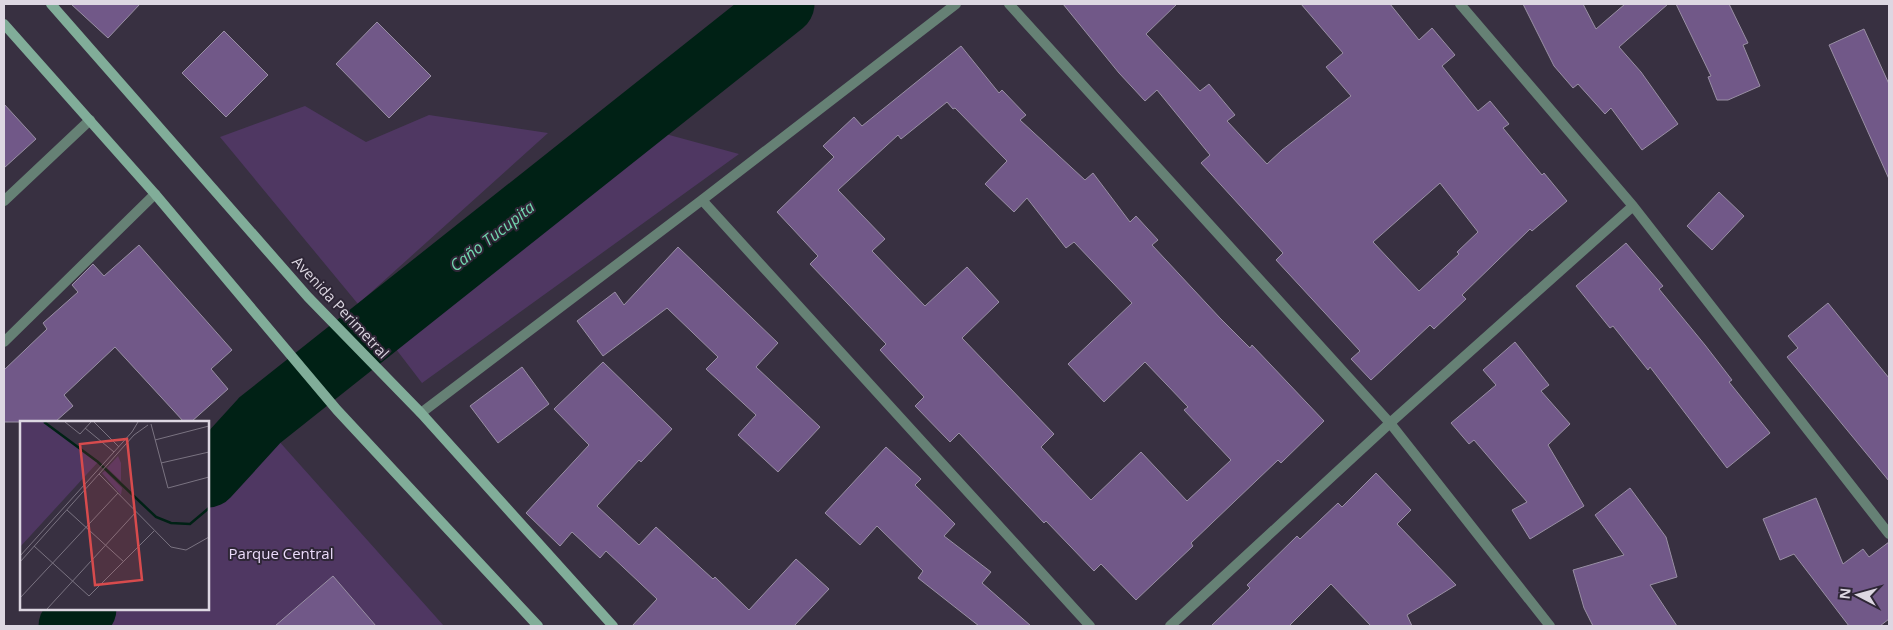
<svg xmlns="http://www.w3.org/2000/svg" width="1893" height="630" font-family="'Open Sans',sans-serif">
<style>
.green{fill:#4f3762}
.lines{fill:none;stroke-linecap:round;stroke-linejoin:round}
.river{stroke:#002115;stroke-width:61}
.building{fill:#715888;stroke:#998fa4;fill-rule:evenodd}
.lane{stroke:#668175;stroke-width:10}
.street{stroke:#668175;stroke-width:10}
.secondary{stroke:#81ad99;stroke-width:10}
.labels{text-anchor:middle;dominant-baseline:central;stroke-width:4;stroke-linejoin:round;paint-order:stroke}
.street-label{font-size:15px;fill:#ddd7e2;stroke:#2e2636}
.park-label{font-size:15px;fill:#ebdbfa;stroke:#2e2636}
.water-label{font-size:16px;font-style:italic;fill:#72d5ae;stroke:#2e2636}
.inset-river{fill:none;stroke:#002115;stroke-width:2.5}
.inset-road{fill:none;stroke:#7a7381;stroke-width:1}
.view{fill:#d74b4d;fill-opacity:0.15;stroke:#d74b4d;stroke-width:2.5}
.inset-edge{fill:none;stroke:#ddd7e2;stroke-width:2.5}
</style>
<rect width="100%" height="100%" fill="#383041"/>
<path class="green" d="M 305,106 L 366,142 L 429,115 L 548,133 L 358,304 L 220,137 Z
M 640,127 L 739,154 L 422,383 L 389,340 Z
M 260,420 L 444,626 L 69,626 L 86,609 L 208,609 L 208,477 Z"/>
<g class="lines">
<path class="river" d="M 208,477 L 260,420 L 784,4
M 69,626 L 86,609"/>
</g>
<path class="building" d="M 71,4 L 140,4 L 108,38 Z
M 1063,4 L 1177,4 L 1146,34 L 1200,91 L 1209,84 L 1235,115 L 1227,121 L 1267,164 L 1282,150 L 1351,96 L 1326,67 L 1343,53 L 1301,4 L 1390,4 L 1419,40 L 1432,28 L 1455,55 L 1442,66 L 1478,111 L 1490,101 L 1509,124 L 1503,128 L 1542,175 L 1544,173 L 1567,201 L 1532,231 L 1530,229 L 1462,295 L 1466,299 L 1434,329 L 1430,325 L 1371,380 L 1351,359 L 1360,351 L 1276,260 L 1283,253 L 1201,163 L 1210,155 L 1157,90 L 1145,101 L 1119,73 ZM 1440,183 L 1478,232 L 1457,252 L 1459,254 L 1419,291 L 1373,242 Z
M 1523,4 L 1583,4 L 1596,29 L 1625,4 L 1668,4 L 1619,47 L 1641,72 L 1678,124 L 1642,150 L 1611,108 L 1605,114 L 1578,84 L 1573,88 L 1554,66 Z
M 1676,4 L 1729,4 L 1748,43 L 1743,45 L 1760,86 L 1728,100 L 1717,100 L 1708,77 L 1711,76 Z
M 377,22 L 431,76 L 389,118 L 336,64 Z
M 1864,29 L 1889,84 L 1889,179 L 1829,45 Z
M 224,31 L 268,75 L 226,117 L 182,73 Z
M 961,46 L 999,93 L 1002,90 L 1026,115 L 1020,120 L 1085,180 L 1093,173 L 1130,222 L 1136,216 L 1158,240 L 1152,245 L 1220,318 L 1250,348 L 1252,345 L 1324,421 L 1281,463 L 1278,460 L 1191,543 L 1193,546 L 1136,600 L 1101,564 L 1094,571 L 1046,521 L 1044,523 L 959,433 L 950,442 L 915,406 L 924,397 L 880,350 L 886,344 L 810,264 L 818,256 L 777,212 L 834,157 L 823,146 L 854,117 L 862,126 ZM 947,102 L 953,109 L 955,108 L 1007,161 L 985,184 L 1014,212 L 1027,198 L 1066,248 L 1074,242 L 1132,303 L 1068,364 L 1104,402 L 1145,362 L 1188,407 L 1184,410 L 1231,460 L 1187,501 L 1141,452 L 1091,500 L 1041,447 L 1054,434 L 962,338 L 999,302 L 967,267 L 925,306 L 872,251 L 885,239 L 838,190 L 898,135 L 901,139 Z
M 4,104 L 36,139 L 4,168 Z
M 1719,192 L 1744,216 L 1712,250 L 1687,226 Z
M 1626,243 L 1663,286 L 1659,289 L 1705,345 L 1732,380 L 1729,382 L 1770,433 L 1727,468 L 1650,367 L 1648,370 L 1613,326 L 1610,328 L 1576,286 Z
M 139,245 L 232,350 L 211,369 L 228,389 L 191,422 L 184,422 L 115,347 L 64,395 L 73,406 L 55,422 L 4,422 L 4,370 L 47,329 L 43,323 L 78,292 L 72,285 L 93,264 L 104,276 Z
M 678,247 L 778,343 L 756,367 L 820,427 L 778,472 L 738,435 L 756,415 L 706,369 L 718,357 L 667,308 L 603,356 L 577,321 L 615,292 L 624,305 Z
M 1828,303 L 1889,378 L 1889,481 L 1787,357 L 1798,348 L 1788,336 Z
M 1515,342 L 1549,385 L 1541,391 L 1570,424 L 1548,445 L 1584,506 L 1530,539 L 1512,510 L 1527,502 L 1474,440 L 1469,444 L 1451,423 L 1496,385 L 1483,370 Z
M 603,362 L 672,429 L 641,462 L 639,460 L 597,506 L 639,545 L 656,527 L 713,579 L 715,577 L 749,610 L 796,559 L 829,589 L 794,626 L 632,626 L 657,599 L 606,551 L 600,558 L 572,532 L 560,546 L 526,513 L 589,445 L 554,409 Z
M 522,367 L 549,404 L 498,443 L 470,406 Z
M 886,447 L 921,479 L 915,485 L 955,524 L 944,536 L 991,572 L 982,583 L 1031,626 L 979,626 L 918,578 L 923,571 L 877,526 L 860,545 L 825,513 Z
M 1376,473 L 1411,510 L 1397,524 L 1456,585 L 1407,615 L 1412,626 L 1371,626 L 1331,584 L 1289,626 L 1211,626 L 1250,588 L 1247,585 L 1297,536 L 1300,539 L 1338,503 L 1342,507 Z
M 1630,488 L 1666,537 L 1677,577 L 1650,585 L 1677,626 L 1593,626 L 1584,608 L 1573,570 L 1624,555 L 1595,515 Z
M 1816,498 L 1843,564 L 1863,549 L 1869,557 L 1889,542 L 1889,619 L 1880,626 L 1849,626 L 1794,554 L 1780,560 L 1763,519 Z
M 333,576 L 376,626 L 275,626 Z"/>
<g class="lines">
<path class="lane" d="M 4,201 L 90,120
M 4,342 L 155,194"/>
<path class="street" d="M 1009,4 L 1390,423 L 1550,626
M 1460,4 L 1633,206 L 1889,534
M 702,200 L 1090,626
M 421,413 L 702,200 L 956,4
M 1170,626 L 1390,423 L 1633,206"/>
<path class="secondary" d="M 51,4 L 308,297 L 421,413 L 613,626
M 4,24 L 155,194 L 337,410 L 538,626"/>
</g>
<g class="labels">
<g class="street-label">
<text transform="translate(341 307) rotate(47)">Avenida Perimetral</text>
</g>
<g class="park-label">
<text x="281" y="553">Parque Central</text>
</g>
<g class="water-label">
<text transform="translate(492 236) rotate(-38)">Caño Tucupita</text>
</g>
</g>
<g transform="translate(20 421)">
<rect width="189" height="189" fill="#383041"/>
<path d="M 0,1 L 24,1 L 78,41 L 0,126 ZM 98,35 L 101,42 L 101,60 L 87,47 ZM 85,50 L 102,67 L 101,74 L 82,52 Z" fill="#4f3762"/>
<path class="inset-river" d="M 24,1 L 78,41 L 136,96 L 151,102 L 170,103 L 189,87"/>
<path class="inset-road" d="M 45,1 L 60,13 L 71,1M 74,1 L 99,26M 131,3 L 148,67 L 189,56M 65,7 L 94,31M 135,19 L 189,5M 141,42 L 189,31M 79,53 L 151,126 L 166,129 L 189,116M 47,89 L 104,141M 14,125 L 69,175 L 134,110M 0,135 L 112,11 L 118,1M 0,141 L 114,14 L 128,4M 0,177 L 98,72M 27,188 L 116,91"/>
<path class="view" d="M 107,18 L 122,159 L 75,164 L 60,23 Z"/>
<rect width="189" height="189" class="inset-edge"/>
</g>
<rect width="1893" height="630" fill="none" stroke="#ddd7e2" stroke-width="10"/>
<g transform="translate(1858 595) rotate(276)" stroke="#2e2636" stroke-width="4" paint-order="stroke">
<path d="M0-4L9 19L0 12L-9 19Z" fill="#ddd7e2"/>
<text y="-8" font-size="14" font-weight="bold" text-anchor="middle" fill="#ddd7e2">N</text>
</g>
</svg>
